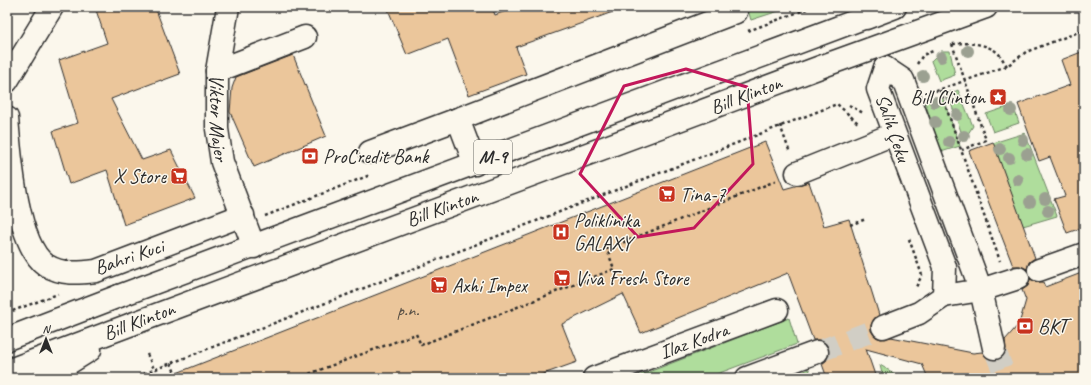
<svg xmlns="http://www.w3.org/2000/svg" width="1091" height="385" font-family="Caveat,sans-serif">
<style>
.green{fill:#afdd9c;stroke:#6d8464}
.building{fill:#ebc69b;stroke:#2b2b2b}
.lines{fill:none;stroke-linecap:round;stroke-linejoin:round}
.minor-tunnel{stroke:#d1cec5;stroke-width:22;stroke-dasharray:22 11;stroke-linecap:butt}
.minor-casing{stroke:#2b2b2b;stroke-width:25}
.major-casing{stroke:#2b2b2b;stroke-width:25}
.highway-casing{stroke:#2b2b2b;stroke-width:25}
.path{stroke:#2b2b2b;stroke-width:2.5;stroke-dasharray:3 3;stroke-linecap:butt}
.minor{stroke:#fbf7ec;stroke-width:22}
.major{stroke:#fbf7ec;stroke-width:22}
.highway{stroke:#fbf7ec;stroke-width:22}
.tree{fill:#9ba091}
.marked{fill:none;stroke:#c2185b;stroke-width:3;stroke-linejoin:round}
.labels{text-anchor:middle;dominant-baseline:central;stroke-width:3;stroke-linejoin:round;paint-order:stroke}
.number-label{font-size:18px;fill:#5b5247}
.shield{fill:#fbf7ec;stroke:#696865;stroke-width:1}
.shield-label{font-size:19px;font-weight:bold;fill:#2b2b2b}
.street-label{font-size:20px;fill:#2b2b2b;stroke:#fbf7ec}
.poi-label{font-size:20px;fill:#2b2b2b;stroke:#fbf7ec;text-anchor:start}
</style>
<rect width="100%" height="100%" fill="#fbf7ec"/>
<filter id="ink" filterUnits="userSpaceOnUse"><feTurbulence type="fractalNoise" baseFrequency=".025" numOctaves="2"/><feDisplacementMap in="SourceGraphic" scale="8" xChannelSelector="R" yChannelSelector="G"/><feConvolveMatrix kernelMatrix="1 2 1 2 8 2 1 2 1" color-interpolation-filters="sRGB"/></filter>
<g filter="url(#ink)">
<path class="green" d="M 747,7 L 791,7 L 751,20 Z
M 941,51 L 950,51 L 955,75 L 939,81 L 931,61 Z
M 958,90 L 973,126 L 964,140 L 948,95 Z
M 942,96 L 960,146 L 941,152 L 925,102 Z
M 1013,105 L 1019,123 L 993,132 L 986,114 Z
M 1025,133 L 1057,216 L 1023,226 L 993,143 Z
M 789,318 L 797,344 L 706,378 L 633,378 Z
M 880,365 L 902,378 L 883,378 Z
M 809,369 L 813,378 L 787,378 Z"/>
<path class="building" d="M 95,7 L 155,7 L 180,74 L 161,81 L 161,80 L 111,99 L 142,160 L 171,150 L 195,198 L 124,225 L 107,170 L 69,184 L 53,131 L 78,123 L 59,60 L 107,43 Z
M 387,7 L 492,7 L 495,15 L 517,7 L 621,7 L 621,9 L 516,47 L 526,74 L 469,95 L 448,39 L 407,55 Z
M 1084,51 L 1084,227 L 1067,233 L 1054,199 L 1065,196 L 1050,157 L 1039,161 L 1018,104 L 1070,85 L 1061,60 Z
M 293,55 L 326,136 L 254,167 L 230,112 L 232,88 L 236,77 Z
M 765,142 L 784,189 L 809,182 L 824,226 L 849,219 L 879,315 L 874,319 L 871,325 L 871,331 L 876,337 L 881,339 L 891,337 L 973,353 L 982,352 L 990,360 L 997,360 L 1003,357 L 1006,352 L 1005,340 L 1019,324 L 1026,300 L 1022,290 L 1028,286 L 1030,279 L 1036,282 L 1043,282 L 1045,287 L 1084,272 L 1084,378 L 928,378 L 922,364 L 866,349 L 876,378 L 827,378 L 822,364 L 827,360 L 829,354 L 829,348 L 825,342 L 819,340 L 813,340 L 788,273 L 641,333 L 623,294 L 562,324 L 577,362 L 532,378 L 164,378 Z
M 993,142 L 1035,258 L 1029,262 L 1027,269 L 1020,266 L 1013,266 L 969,151 Z"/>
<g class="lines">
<path class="minor-tunnel" d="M 994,348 L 1006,378
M 817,352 L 883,327"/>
<g class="minor-casing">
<g id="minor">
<path id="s1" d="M 228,7 L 217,71 L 217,129 L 222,162 L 254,247"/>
<path d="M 885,68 L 903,80 L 981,290 L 994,348"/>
<path d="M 885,68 L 878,89 L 945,267 L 944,296"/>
<path d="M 217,71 L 305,37"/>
<path d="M 7,81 L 52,7"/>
<path d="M 7,118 C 10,153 16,244 46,265 C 62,275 79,273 96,271 L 243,215"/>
<path d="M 370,152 L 458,119"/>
<path d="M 475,164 L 458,119 L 736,12"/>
<path d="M 797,173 L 894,134"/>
<path d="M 1039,270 L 1084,254"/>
<path d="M 883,327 L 919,313 L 944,296 L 981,290 L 1018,278"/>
<path d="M 594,378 L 777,310"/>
<path d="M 747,378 L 817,352"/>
</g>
</g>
<g class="major-casing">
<path id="major" d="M 866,18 L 895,7
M 119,296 L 866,17
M 132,324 L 823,66 L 986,7"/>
</g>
<g class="highway-casing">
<path id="highway" d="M 7,339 L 119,296
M 7,371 L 132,324
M 45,378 L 90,350"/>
</g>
<path class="path" d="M 748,31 L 812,7
M 952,44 L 986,140 L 962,150
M 953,44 C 967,42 986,43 998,53 C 1001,56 1004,62 1007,66
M 917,64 L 923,55 L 933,51
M 940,90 L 1000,261
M 930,93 L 1007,66 L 1026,52 L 1084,30
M 849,105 L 863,113
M 780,125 L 790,153
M 265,216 L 370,175
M 850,225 L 866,219
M 909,239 L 922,275 L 916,287
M 7,313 L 58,294
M 147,354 L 154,369
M 171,363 L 177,378
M 133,378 L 837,104 L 859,124
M 298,378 L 416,334 L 421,345 L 614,269 L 607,249 L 778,180"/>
<use href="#minor" class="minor"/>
<use href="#major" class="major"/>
<use href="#highway" class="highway"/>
</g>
<g class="tree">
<circle cx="968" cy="51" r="6"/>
<circle cx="941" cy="57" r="6"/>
<circle cx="923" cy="76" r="6"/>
<circle cx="951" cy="97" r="6"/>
<circle cx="935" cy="102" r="6"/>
<circle cx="1011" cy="110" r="6"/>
<circle cx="957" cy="115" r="6"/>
<circle cx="935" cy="122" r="6"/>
<circle cx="964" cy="136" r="6"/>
<circle cx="1023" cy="140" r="6"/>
<circle cx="949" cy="142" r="6"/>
<circle cx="1000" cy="149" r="6"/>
<circle cx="1027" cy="154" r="6"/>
<circle cx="1009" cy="158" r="6"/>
<circle cx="1018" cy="180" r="6"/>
<circle cx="1045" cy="199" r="6"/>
<circle cx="1030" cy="202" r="6"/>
<circle cx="1048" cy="211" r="6"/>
</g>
</g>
<path class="marked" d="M 686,69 L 747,87 L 753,164 L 694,228 L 638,237 L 580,174 L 624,86 Z"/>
<defs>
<g id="sight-square" transform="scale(0.9)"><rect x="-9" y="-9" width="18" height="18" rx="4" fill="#c8321e" stroke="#fbf7ec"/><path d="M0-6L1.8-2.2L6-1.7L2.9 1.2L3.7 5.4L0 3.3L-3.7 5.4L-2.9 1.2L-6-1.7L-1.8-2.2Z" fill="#fff"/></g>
<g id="bank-square" transform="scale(0.9)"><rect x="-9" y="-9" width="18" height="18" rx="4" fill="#c8321e" stroke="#fbf7ec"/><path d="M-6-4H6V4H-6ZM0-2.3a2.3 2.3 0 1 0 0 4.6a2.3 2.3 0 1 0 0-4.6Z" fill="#fff"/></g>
<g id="supermarket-square" transform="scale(0.9)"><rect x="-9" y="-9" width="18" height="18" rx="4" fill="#c8321e" stroke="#fbf7ec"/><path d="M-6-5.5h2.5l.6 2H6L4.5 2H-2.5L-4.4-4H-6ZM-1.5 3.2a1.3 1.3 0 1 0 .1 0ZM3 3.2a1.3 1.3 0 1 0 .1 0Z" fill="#fff"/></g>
<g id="hospital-square" transform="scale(0.9)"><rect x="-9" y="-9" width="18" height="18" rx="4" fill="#c8321e" stroke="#fbf7ec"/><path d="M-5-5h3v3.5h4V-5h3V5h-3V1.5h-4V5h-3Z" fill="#fff"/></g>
</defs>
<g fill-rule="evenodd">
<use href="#sight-square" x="998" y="97"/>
<use href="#bank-square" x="310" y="156"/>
<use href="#supermarket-square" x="179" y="176"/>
<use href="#supermarket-square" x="667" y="194"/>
<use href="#hospital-square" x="561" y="232"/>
<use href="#supermarket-square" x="562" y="278"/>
<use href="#supermarket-square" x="439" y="285"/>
<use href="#bank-square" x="1025" y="326"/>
</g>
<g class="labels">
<g class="number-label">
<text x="408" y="310">p.n.</text>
</g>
<rect class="shield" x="474" y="140" width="38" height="34" rx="3"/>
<g class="shield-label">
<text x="493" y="157">M-9</text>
</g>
<g class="street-label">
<text transform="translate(746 95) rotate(-21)">Bill Klinton</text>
<text stroke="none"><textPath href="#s1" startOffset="112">Viktor Majer</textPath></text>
<text transform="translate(893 128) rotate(71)">Salih Çeku</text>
<text transform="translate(442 208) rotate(-20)">Bill Klinton</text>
<text transform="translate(129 257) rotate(-19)">Bahri Kuci</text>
<text transform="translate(139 321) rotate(-21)">Bill Klinton</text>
<text transform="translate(694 341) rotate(-20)">Ilaz Kodra</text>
</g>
<g class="poi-label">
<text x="985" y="97" text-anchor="end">Bill Clinton</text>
<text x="323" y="156">ProCredit Bank</text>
<text x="166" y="176" text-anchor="end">X Store</text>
<text x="680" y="194">Tina-7</text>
<text x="574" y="220">Poliklinika<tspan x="574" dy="23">GALAXY</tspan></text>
<text x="575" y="278">Viva Fresh Store</text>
<text x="452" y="285">Axhi Impex</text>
<text x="1038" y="326">BKT</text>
</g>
</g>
<rect width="1091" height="385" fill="none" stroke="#fbf7ec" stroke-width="24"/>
<rect x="12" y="12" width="1067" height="361" fill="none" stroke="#2b2b2b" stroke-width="1.5" filter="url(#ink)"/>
<g transform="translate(46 339)" stroke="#fbf7ec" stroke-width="3" paint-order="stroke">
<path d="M0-3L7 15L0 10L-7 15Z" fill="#2b2b2b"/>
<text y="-6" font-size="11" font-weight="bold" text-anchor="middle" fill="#2b2b2b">N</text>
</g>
</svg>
